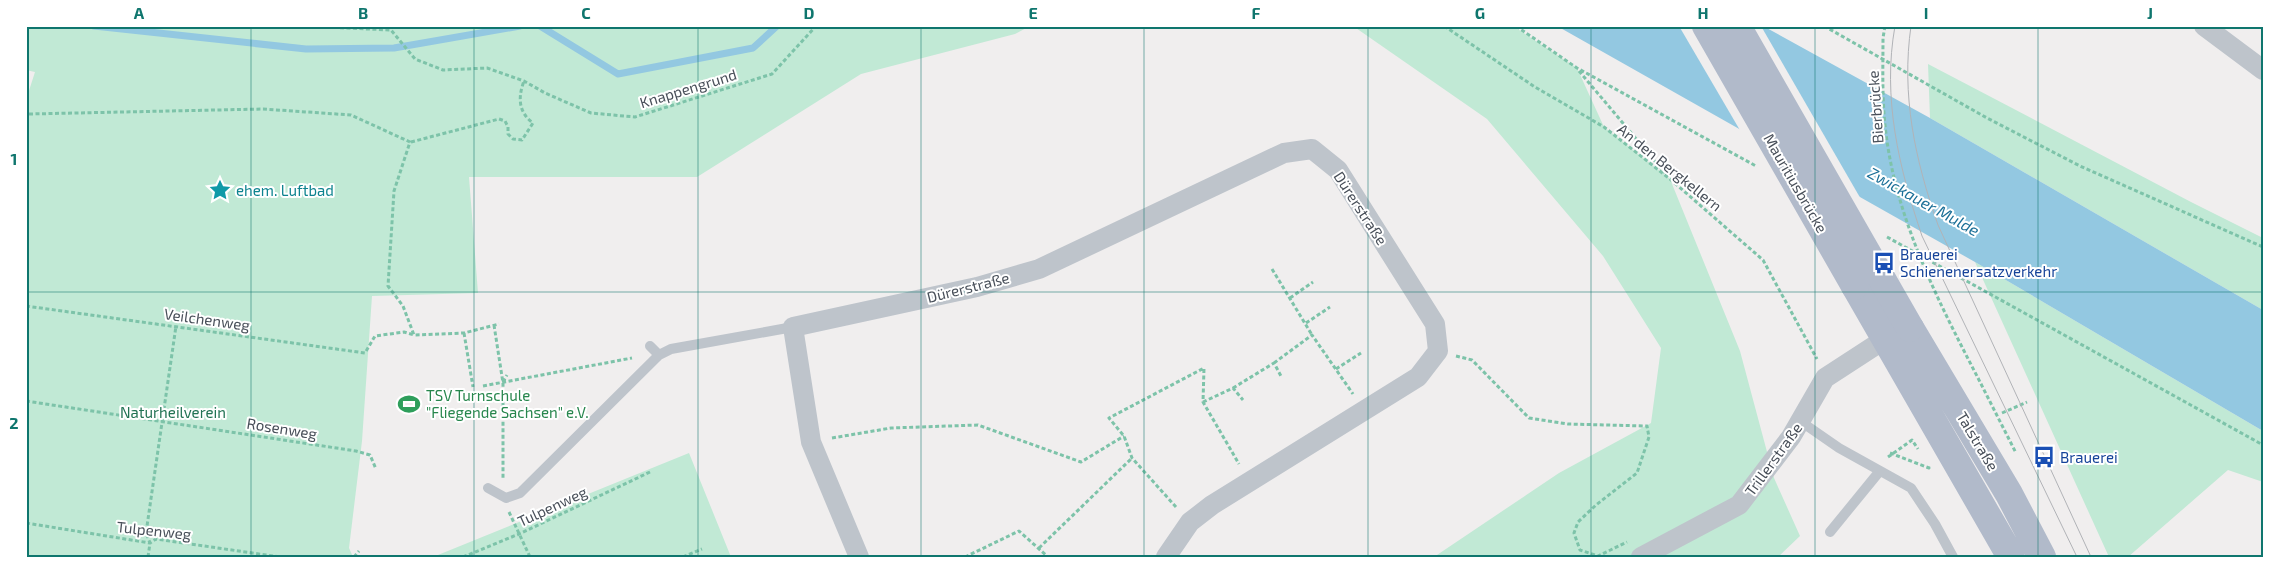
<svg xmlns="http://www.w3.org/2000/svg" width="2289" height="583" font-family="'Exo 2',sans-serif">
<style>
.green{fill:#c1e9d5}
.water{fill:#93c8e1}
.pier{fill:#f0eeee}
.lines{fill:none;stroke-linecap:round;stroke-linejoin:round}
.stream{stroke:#93c8e1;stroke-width:7}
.path{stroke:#7dc3a9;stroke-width:3;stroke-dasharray:4 2.5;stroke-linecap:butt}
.lane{stroke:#bec4cb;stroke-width:10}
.street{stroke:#bec4cb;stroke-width:20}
.primary{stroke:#b1baca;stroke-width:28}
.tram{stroke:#b1b3b7;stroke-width:1}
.path-bridge{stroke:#7dc3a9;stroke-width:3;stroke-dasharray:4 2.5;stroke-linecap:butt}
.primary-bridge{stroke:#b1baca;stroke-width:28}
.grid{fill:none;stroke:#0f766e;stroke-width:1;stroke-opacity:0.55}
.labels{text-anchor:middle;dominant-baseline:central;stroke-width:4;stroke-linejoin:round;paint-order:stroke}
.street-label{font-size:15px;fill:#484f59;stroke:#fff}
.culture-label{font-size:15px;fill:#0d838f;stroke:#fff;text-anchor:start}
.transit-label{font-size:15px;fill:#164399;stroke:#fff;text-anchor:start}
.leisure-label{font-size:15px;fill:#27864d;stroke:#fff;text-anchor:start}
.park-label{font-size:15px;fill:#217253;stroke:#fff}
.water-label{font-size:16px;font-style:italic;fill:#1c7098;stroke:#fff}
.neatline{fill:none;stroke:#0f766e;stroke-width:2}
.grid-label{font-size:16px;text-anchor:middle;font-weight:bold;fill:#0f766e}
</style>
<rect width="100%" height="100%" fill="#f0eeee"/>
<path class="green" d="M 26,26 L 1030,26 L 1015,34 L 861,74 L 697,177 L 469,177 L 478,293 L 372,296 L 362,441 L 349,548 L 353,557 L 26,557 L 26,100 L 35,72 L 26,70 Z
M 1353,26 L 1513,26 L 1577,68 L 1604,127 L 1670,179 L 1740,351 L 1774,478 L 1800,536 L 1778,557 L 1434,557 L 1559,473 L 1651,423 L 1661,348 L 1603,256 L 1487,119 Z
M 1928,64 L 2191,202 L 2263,238 L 2263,310 L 1930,118 Z
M 1975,262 L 2263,431 L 2263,482 L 2228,470 L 2128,557 L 2109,557 Z
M 689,453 L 731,557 L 433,557 Z"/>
<path class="water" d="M 1557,26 L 1763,26 L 1930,118 L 2263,310 L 2263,431 L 1975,262 Z"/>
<path class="pier" d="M 1679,26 L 1761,26 L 1862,201 L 1741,132 Z"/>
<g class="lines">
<path class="stream" d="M 94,26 L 306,49 L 394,48 L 520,26
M 540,26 L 618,74 L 753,48 L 777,26"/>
<path class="path" d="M 301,26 L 391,30 L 415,59 L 443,70 L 487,68 L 524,81 L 545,93 L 591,113 L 635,117 L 772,74 L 816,26
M 1444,26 L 1535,87 L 1604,127 L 1670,179 L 1763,260 L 1817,359
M 1516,26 L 1577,68 L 1756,166
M 1824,26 L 1987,118 L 2080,166 L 2263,247
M 1579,71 L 1665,173
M 29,114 L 263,109 L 351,115 L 410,142 L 394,191 L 388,286 L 403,306 L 414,335 L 464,333 L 499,324
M 411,142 L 499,119 L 505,121 L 508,127 L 508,134 L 513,139 L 522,140 L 533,123 C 518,112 518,97 524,81
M 1887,237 L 2263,445
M 1272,269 L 1312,335
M 1290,298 L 1313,282
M 26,306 L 365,353 L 375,336 L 404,332 L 414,335
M 1306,323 L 1330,307
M 494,325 L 503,383 L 503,479
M 464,333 L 473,387
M 1456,356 L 1472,360 L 1529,418 L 1568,424 L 1647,426 L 1649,437 L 1637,473 L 1596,505 L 1578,522 L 1574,533 L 1580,550 L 1598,556 L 1627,542
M 1274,363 L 1312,335 L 1353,394
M 1336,369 L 1361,353
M 1978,378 L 2016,453
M 503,382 L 507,375
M 483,386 L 632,358
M 1233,388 L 1274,363 L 1282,378
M 26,401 L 356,451 L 370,455 L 376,469
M 1203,402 L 1233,388 L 1243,400
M 2002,413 L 2027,402
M 832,438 L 891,428 L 978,425 L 1081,462 L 1124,436
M 1890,453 L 1929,468 L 1928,465
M 1888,457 L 1912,440 L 1918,449
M 1176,507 L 1132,458 L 1124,436 L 1109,418 L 1204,368 L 1203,402 L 1239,464
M 509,512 L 530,557
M 26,523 L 150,543 L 156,539 L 280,557
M 1039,548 L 1132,458
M 148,557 L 150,543 L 146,533 L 176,326
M 354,557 L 359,551
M 463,557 L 519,534 L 650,472
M 683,557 L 702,549
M 965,557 L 1019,531 L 1048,557"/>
<path class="lane" d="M 650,346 L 659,355
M 1800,421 L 1839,448 L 1911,488 L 1935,524 L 1953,557
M 488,488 L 506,498 L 520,493 L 659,355 L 671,349 L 793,327
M 1830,532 L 1879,472"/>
<path class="street" d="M 2204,26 L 2263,70
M 859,557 L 811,442 L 793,327 L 977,287 L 1039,269 L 1284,153 L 1312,149 L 1338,170 L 1435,324 L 1438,351 L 1418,377 L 1212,505 L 1190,522 L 1166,557
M 1641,557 L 1739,505 L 1791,437 L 1825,378 L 1885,339"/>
<path class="primary" d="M 1855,286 L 2011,557
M 1910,328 L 2009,494 L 2042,557"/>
<path class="tram" d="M 1895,26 C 1882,98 1899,168 1922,236 L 2077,557
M 1911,26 C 1901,95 1915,160 1938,225 L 2091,557"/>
<path class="path-bridge" d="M 1885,26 L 1883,38 C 1883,67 1882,97 1885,125 C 1894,215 1937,299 1978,378"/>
<path class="primary-bridge" d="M 1706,26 L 1855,286
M 1737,26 L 1910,328"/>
</g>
<path class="grid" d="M 251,26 L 251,557M 474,26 L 474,557M 698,26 L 698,557M 921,26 L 921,557M 1144,26 L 1144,557M 1368,26 L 1368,557M 1591,26 L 1591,557M 1815,26 L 1815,557M 2038,26 L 2038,557M 26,292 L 2263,292"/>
<defs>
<g id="sight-bare" transform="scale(1.725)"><path d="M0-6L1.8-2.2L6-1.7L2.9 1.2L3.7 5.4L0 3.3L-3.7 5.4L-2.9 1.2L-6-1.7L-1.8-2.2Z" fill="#0f9aa8" stroke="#fff" stroke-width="2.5" paint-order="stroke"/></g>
<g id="bus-bare" transform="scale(1.725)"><path d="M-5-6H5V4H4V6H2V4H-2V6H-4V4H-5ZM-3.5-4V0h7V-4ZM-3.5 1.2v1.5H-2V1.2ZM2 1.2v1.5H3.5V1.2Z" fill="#1a4fb4" stroke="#fff" stroke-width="2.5" paint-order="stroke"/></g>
<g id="stadium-bare" transform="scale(1.725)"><path d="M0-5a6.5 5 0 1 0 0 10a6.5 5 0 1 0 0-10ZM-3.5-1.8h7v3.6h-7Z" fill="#2e9e5b" stroke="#fff" stroke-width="2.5" paint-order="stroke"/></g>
</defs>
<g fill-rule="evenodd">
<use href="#sight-bare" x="220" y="190"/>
<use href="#bus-bare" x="1884" y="263"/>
<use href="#stadium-bare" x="409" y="404"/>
<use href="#bus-bare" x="2044" y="457"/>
</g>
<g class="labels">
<g class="street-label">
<text transform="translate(688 88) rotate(-17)">Knappengrund</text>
<text transform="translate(1875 107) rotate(-94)">Bierbrücke</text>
<text transform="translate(1670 167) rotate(39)">An den Bergkellern</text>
<text transform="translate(1796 183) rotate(60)">Mauritiusbrücke</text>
<text transform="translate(1361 208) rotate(57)">Dürerstraße</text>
<text transform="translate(968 287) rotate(-14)">Dürerstraße</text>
<text transform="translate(207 319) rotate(8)">Veilchenweg</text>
<text transform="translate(282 428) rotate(9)">Rosenweg</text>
<text transform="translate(1978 441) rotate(59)">Talstraße</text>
<text transform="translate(1773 459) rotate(-54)">Trillerstraße</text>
<text transform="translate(552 506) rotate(-25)">Tulpenweg</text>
<text transform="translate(154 530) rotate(6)">Tulpenweg</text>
</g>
<g class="culture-label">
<text x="236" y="190">ehem. Luftbad</text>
</g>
<g class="transit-label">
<text x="1900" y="254">Brauerei<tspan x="1900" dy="17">Schienenersatzverkehr</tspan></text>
<text x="2060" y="457">Brauerei</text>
</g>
<g class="leisure-label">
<text x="426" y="395">TSV Turnschule<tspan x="426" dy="17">"Fliegende Sachsen" e.V.</tspan></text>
</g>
<g class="park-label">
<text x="173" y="412">Naturheilverein</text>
</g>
<g class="water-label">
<text transform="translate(1924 201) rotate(29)">Zwickauer Mulde</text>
</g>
</g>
<rect width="2289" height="583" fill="none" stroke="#ffffff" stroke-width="55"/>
<rect x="28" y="28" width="2234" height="528" class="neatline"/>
<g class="grid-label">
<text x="139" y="19">A</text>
<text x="363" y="19">B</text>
<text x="586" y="19">C</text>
<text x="809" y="19">D</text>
<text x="1033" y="19">E</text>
<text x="1256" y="19">F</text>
<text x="1480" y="19">G</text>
<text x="1703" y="19">H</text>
<text x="1926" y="19">I</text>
<text x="2150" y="19">J</text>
<text x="14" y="165">1</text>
<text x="14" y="429">2</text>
</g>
</svg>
